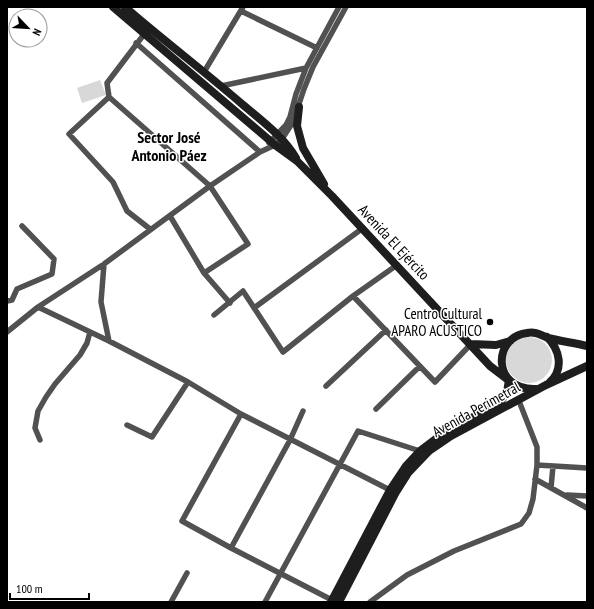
<svg xmlns="http://www.w3.org/2000/svg" width="594" height="609" font-family="'PT Sans Narrow',sans-serif">
<style>
.green{fill:#d8d8d8}
.lines{fill:none;stroke-linecap:round;stroke-linejoin:round}
.street{stroke:#515151;stroke-width:5.5}
.secondary{stroke:#1e1e1e;stroke-width:8}
.poi-dot{fill:#000;stroke:#fff;stroke-width:1.5}
.labels{text-anchor:middle;dominant-baseline:central;stroke-width:3;stroke-linejoin:round;paint-order:stroke}
.street-label{font-size:15px;fill:#000;stroke:#fff}
.poi-label{font-size:15px;fill:#000;stroke:#fff;text-anchor:end}
.neighbourhood-label{font-size:16px;font-weight:bold;fill:#000;stroke:#fff}
</style>
<rect width="100%" height="100%" fill="#fff"/>
<path class="green" d="M 100,80 L 106,95 L 82,103 L 77,88 Z
M506 360a23 23 0 1 1 46 0a23 23 0 1 1-46 0Z"/>
<g class="lines">
<path class="street" d="M 241,11 L 317,48
M 145,33 L 107,83 L 109,97 L 210,186 L 248,244 L 204,273
M 136,43 L 260,152
M 204,72 L 243,7
M 221,86 L 306,68
M 109,97 L 69,134 L 113,182 L 127,211 L 150,229
M 269,143 L 286,125 L 290,117 L 296,94 L 306,68 L 339,7
M 170,216 L 204,273 L 230,303
M 104,264 L 101,302 L 109,341
M 353,296 L 435,382 L 471,344
M 7,301 L 12,300 L 17,289 L 52,274 L 54,259 L 22,226
M 38,307 L 109,341 L 188,382 L 241,414 L 390,490
M 254,308 L 363,228
M 214,315 L 243,291 L 283,352 L 353,296 L 397,265
M 7,332 L 38,307 L 104,264 L 210,186 L 260,152 L 275,145 L 282,139 L 293,122 L 304,89 L 313,67 L 346,7
M 326,386 L 386,330
M 376,409 L 419,367
M 241,414 L 182,521 L 231,548 L 332,600
M 127,425 L 152,437 L 188,382
M 40,440 L 35,428 L 38,411 L 46,397 L 55,384 L 80,355 L 87,343 L 90,332
M 537,465 L 587,468
M 535,479 L 587,508
M 551,488 L 553,466
M 567,495 L 587,496
M 231,548 L 290,440 L 303,411
M 171,602 L 187,573
M 265,602 L 358,431 L 420,451
M 370,602 L 407,575 L 454,551 L 521,524 L 529,513 L 533,499 L 537,465 L 537,447 L 519,401"/>
<path class="secondary" d="M 113,7 L 275,145 L 297,161 L 332,196 L 490,366 L 507,379
M 125,7 C 163,40 204,71 242,104 C 262,121 283,136 296,158
M 299,107 L 297,126 L 303,148 L 324,184
M 547,337 C 560,350 564,369 550,382
M 471,344 L 496,345 L 510,341
M 536,389 C 492,391 492,337 527,333 C 535,331 541,335 548,338 C 560,341 574,343 587,346
M 331,602 L 390,490 L 406,466 L 420,451 L 449,429 L 499,404 L 507,392 L 509,380
M 339,602 L 396,492 L 408,473 L 429,451 L 451,436 L 546,385 L 587,366"/>
</g>
<circle class="poi-dot" cx="490" cy="322" r="4"/>
<g class="labels">
<g class="street-label">
<text transform="translate(394 242) rotate(47)">Avenida El Ejército</text>
<text transform="translate(476 409) rotate(-29)">Avenida Perimetral</text>
</g>
<g class="poi-label">
<text x="482" y="313">Centro Cultural<tspan x="482" dy="17">APARO ACUSTICO</tspan></text>
</g>
<g class="neighbourhood-label">
<text x="169" y="137">Sector José<tspan x="169" dy="18">Antonio Páez</tspan></text>
</g>
</g>
<rect width="594" height="609" fill="none" stroke="#000000" stroke-width="16"/>
<g transform="translate(28 28) rotate(115)"><circle r="19" fill="#ffffff" stroke="#999999"/>
<path d="M0-3L7 15L0 10L-7 15Z" fill="#000000"/>
<text y="-6" font-size="11" font-weight="bold" text-anchor="middle" fill="#000000">N</text>
</g>
<path d="M10 593v6h79v-6" fill="none" stroke="#000000" stroke-width="2"/>
<text x="16" y="593" font-size="12" fill="#000000" stroke="#ffffff" stroke-width="3" paint-order="stroke">100 m</text>
</svg>
